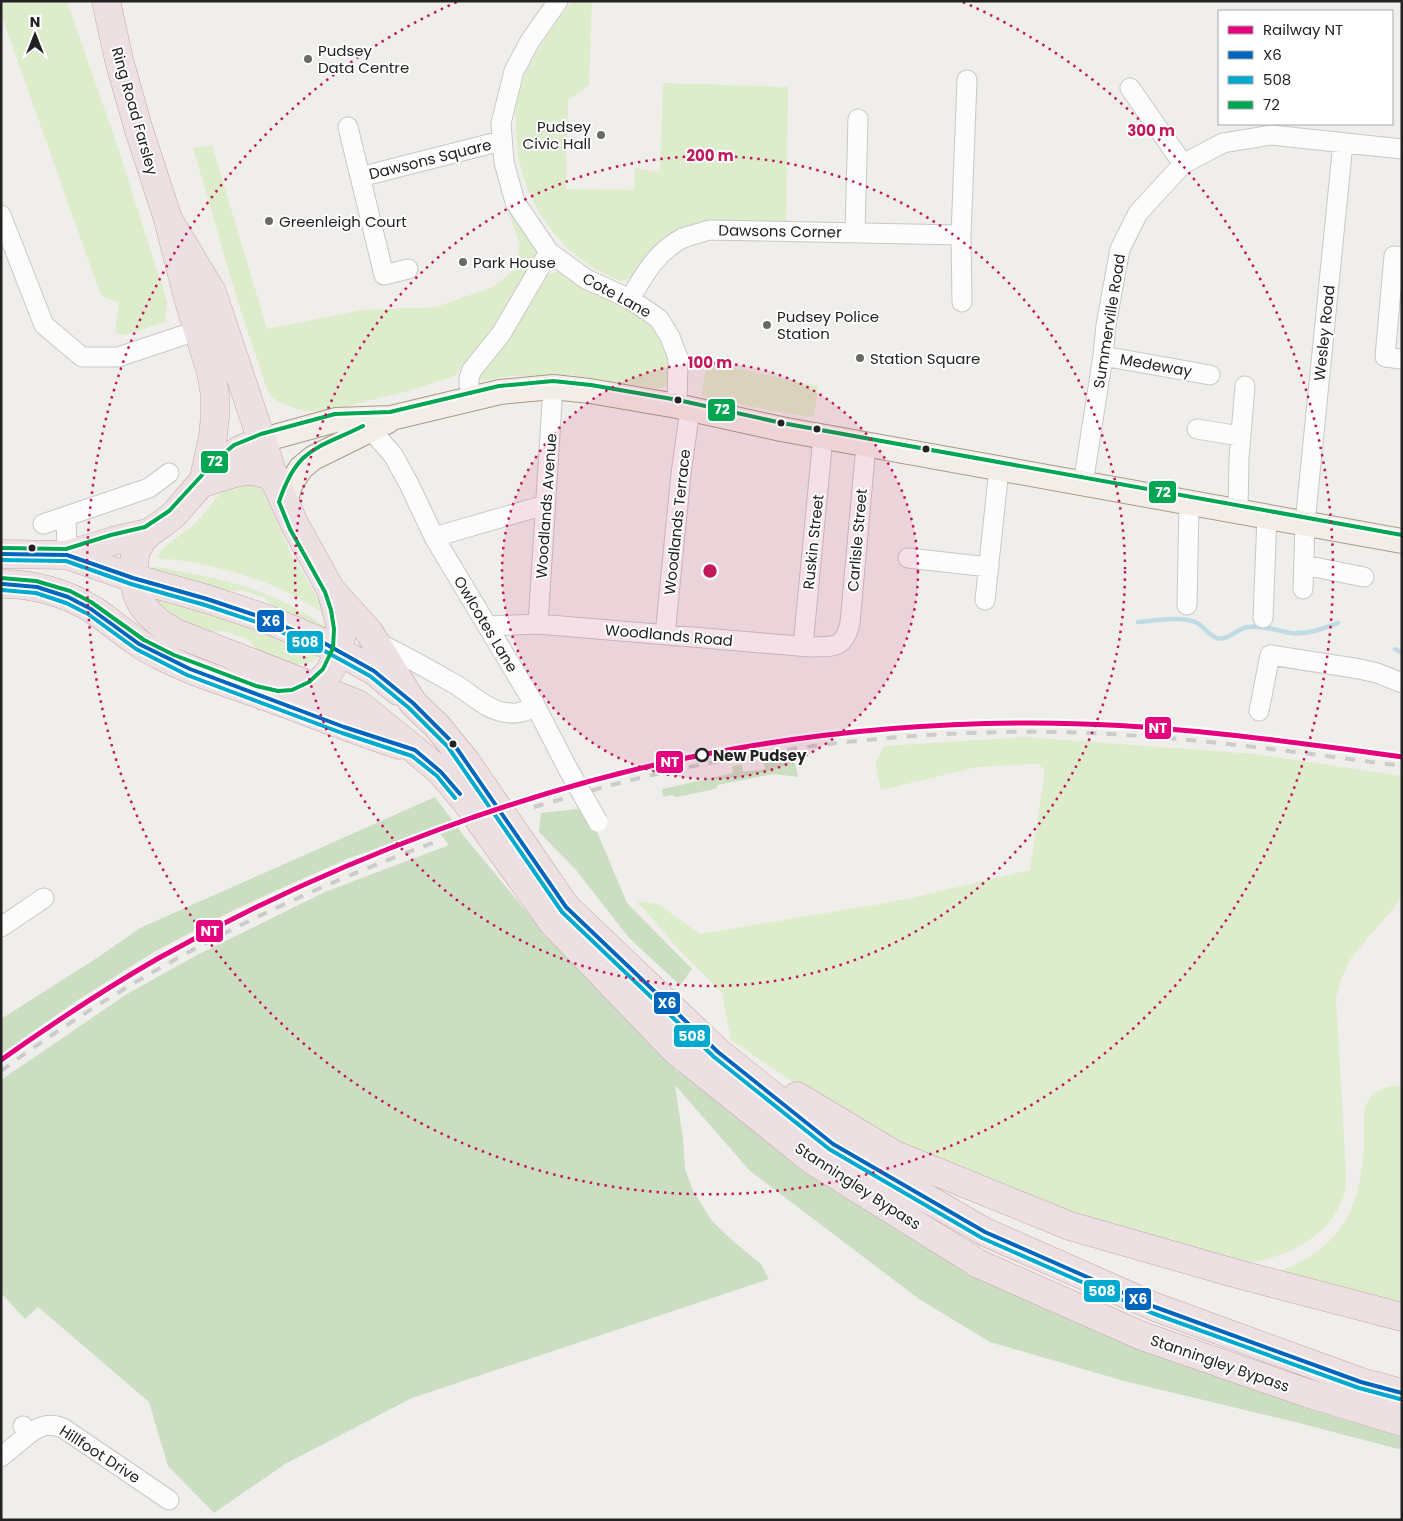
<svg xmlns="http://www.w3.org/2000/svg" width="1403" height="1521" font-family="Poppins,sans-serif">
<style>
.grass{fill:#ddeccb}
.forest{fill:#cbdec1}
.lines{fill:none;stroke-linecap:round;stroke-linejoin:round}
.stream{stroke:#bfdbe3;stroke-width:4.5}
.minor-casing{stroke:#c9c8c7;stroke-width:21}
.major-casing{stroke:#a79c86;stroke-width:26}
.highway-casing{stroke:#c5a2ac;stroke-width:29}
.minor{stroke:#fdfcfc;stroke-width:19}
.major{stroke:#f3ede7;stroke-width:24}
.highway{stroke:#ece0e2;stroke-width:28}
.rail{stroke:#ccc;stroke-width:4;stroke-dasharray:10 10;stroke-linecap:butt}
.minor-bridge-casing{stroke:#c9c8c7;stroke-width:21;stroke-linecap:butt}
.minor-bridge{stroke:#fdfcfc;stroke-width:19}
.bus-1-casing{stroke:#fff;stroke-width:8}
.bus-2-casing{stroke:#fff;stroke-width:8}
.bus-3-casing{stroke:#fff;stroke-width:8}
.bus-1{stroke:#0065bd;stroke-width:4}
.bus-2{stroke:#00a9ce;stroke-width:4}
.bus-3{stroke:#00a651;stroke-width:4}
.rail-1-casing{stroke:#fff;stroke-width:9}
.rail-1{stroke:#e5007d;stroke-width:5}
.ring{fill:none;stroke:#c2185b;stroke-width:2.5;stroke-dasharray:2.5 5}
.poi-dot{fill:#6a6968;stroke:#fff;stroke-width:2}
.bus-dot{fill:#222;stroke:#fff;stroke-width:2}
.stop-dot{fill:#fff;stroke:#222;stroke-width:2.5}
.labels{text-anchor:middle;dominant-baseline:central;stroke-width:4;stroke-linejoin:round;paint-order:stroke}
.poi-label{font-size:15px;fill:#222;stroke:#fff;text-anchor:start}
.street-label{font-size:15px;fill:#222;stroke:#fff}
.stop-label{font-size:15px;font-weight:bold;fill:#222;stroke:#fff;text-anchor:start}
.centre{fill:#c2185b;stroke:#fff;stroke-width:2.5}
.ring-label{font-size:15px;text-anchor:middle;font-weight:bold;fill:#c2185b;stroke:#fff;stroke-width:4;stroke-linejoin:round;paint-order:stroke}
.line-badge{stroke:#fff;stroke-width:2}
.badge-label{font-size:14px;text-anchor:middle;font-weight:bold;fill:#fff}
</style>
<rect width="100%" height="100%" fill="#f0eeeb"/>
<path class="grass" d="M 1,1 L 67,1 L 118,148 L 162,286 L 167,302 L 165,322 L 124,335 L 115,333 L 119,303 L 101,296 L 1,14 Z
M 572,1 L 592,1 L 589,85 L 568,100 L 566,189 L 634,190 L 635,168 L 660,172 L 663,83 L 788,87 L 786,221 L 709,222 L 638,268 C 632,276 629,281 619,281 C 607,275 594,269 583,261 C 545,232 523,193 517,146 C 516,132 514,114 517,100 C 523,68 552,27 572,1 Z
M 212,145 L 267,329 L 362,310 L 436,307 L 493,287 L 516,268 L 520,245 L 495,171 L 515,218 L 534,244 L 538,258 L 476,353 L 454,376 L 412,390 L 324,412 C 310,412 284,408 273,398 C 266,392 263,376 260,367 C 234,297 215,220 193,148 Z
M 560,271 L 636,310 L 660,333 L 672,361 L 670,383 L 661,388 L 653,388 L 571,375 L 512,376 L 482,381 L 480,379 L 480,375 L 539,285 L 547,275 Z
M 707,362 L 818,386 L 814,416 L 807,417 L 706,398 L 703,395 L 702,391 Z
M 241,480 L 260,487 L 263,491 L 292,556 L 322,605 L 327,617 C 287,583 208,561 156,558 L 165,546 L 190,528 L 201,517 L 224,489 Z
M 153,566 C 188,573 224,578 258,591 C 283,600 306,614 329,628 L 329,631 L 276,610 L 265,598 L 241,590 L 225,592 L 152,570 Z
M 155,598 L 238,621 L 321,655 L 311,662 L 294,665 L 259,652 L 249,640 L 225,631 L 210,632 L 176,619 L 160,606 Z
M 1024,737 L 1256,754 L 1402,776 L 1402,898 L 1351,958 L 1341,979 L 1336,998 L 1346,1171 C 1346,1179 1346,1188 1344,1195 C 1331,1236 1288,1257 1248,1263 L 1076,1214 L 928,1156 L 834,1110 L 731,1040 L 722,993 L 680,951 L 637,901 L 658,904 L 700,934 L 903,900 L 1030,870 L 1045,770 L 1038,764 L 977,767 L 881,790 L 875,764 L 884,746 Z
M 1391,1086 L 1402,1086 L 1402,1302 L 1280,1271 C 1341,1248 1359,1211 1364,1148 C 1365,1135 1362,1118 1366,1106 C 1370,1093 1379,1089 1391,1086 Z"/>
<path class="forest" d="M 790,756 L 794,757 L 798,777 L 773,774 L 718,785 L 715,789 L 677,797 L 671,795 L 663,797 L 662,789 L 733,773 L 732,766 L 742,764 L 743,772 L 765,769 L 764,761 Z
M 435,797 L 467,840 L 541,929 L 678,1072 L 683,1065 C 777,1138 867,1217 971,1274 C 991,1286 1014,1294 1035,1303 C 1153,1357 1279,1392 1402,1432 L 1402,1450 L 1299,1423 L 1124,1381 L 990,1342 L 919,1299 L 750,1171 L 675,1085 L 683,1139 L 685,1169 L 693,1191 L 712,1221 L 733,1241 L 761,1264 L 769,1279 L 412,1398 L 285,1464 L 214,1513 L 168,1466 L 149,1402 L 38,1307 L 25,1319 L 1,1293 L 1,1080 L 127,994 L 197,955 L 325,892 L 449,845 L 435,827 L 347,859 L 284,887 L 232,911 L 154,952 L 81,998 L 1,1054 L 1,1019 L 97,958 L 140,928 Z
M 587,808 L 627,903 L 692,969 L 680,985 L 629,938 L 576,870 L 539,832 L 541,813 Z"/>
<g class="lines">
<path class="stream" d="M 1138,622 C 1154,621 1184,615 1199,624 C 1205,628 1208,635 1217,638 C 1229,641 1237,628 1248,627 C 1262,625 1276,630 1290,633 C 1306,635 1323,629 1338,623
M 1395,649 L 1402,653"/>
<g class="minor-casing">
<path id="minor" d="M 558,1 L 530,41 L 514,71 L 501,123 L 504,162 L 515,202 L 549,252 L 586,279 L 630,299 L 659,319 L 670,337 L 678,358 L 677,406
M 1130,88 L 1183,164
M 348,127 L 384,275 L 408,269
M 360,177 L 501,141
M 1,215 L 44,325 L 82,357 L 118,357 L 208,327
M 855,232 L 858,119
M 1402,257 L 1394,256 L 1385,357 L 1402,359
M 630,299 C 643,276 657,251 683,238 C 691,235 700,233 709,230 L 961,235
M 962,302 L 961,235 L 967,80
M 1103,356 L 1210,375
M 473,398 L 469,385 L 469,378 L 472,370 L 501,334 L 549,252
M 1197,429 L 1240,436
M 371,430 L 393,455 L 409,484 L 434,537 L 536,707 L 568,769
M 1083,484 L 1103,356 L 1106,325 L 1120,249 L 1138,213 L 1183,164 L 1223,143 L 1271,135 L 1402,149
M 1238,511 L 1239,458 L 1245,386
M 66,516 L 67,555
M 43,524 L 149,488 L 169,473
M 434,537 L 545,505
M 908,558 L 989,567
M 1304,565 L 1364,577
M 1303,589 L 1305,523 L 1343,143
M 985,600 L 999,469
M 1187,605 L 1189,503
M 1263,618 L 1267,516
M 538,624 L 553,387
M 487,626 L 538,624 L 810,647 C 833,646 844,650 850,623 L 866,445
M 665,635 L 681,474 L 690,409
M 375,641 C 401,654 427,668 453,683 C 471,693 487,712 510,713 C 519,714 528,710 536,707
M 803,646 L 823,437
M 1259,711 L 1270,655 L 1360,669 L 1377,673 L 1402,683
M 1,927 L 44,898
M 23,1426 L 29,1434 C 41,1425 49,1423 63,1428 L 169,1500
M 1,1457 L 29,1434"/>
</g>
<g class="major-casing">
<path id="major" d="M 263,440 L 336,420 L 391,418 L 500,392 L 553,387 L 590,391 L 677,406 L 781,429 L 1402,541
M 285,503 L 290,485 L 301,468 L 313,458 L 388,421"/>
</g>
<g class="highway-casing">
<path id="highway" d="M 106,1 L 119,60 L 138,127 L 168,219 L 188,298 L 211,372 L 215,395 L 215,417 L 213,436 L 203,483
M 168,219 L 212,292 L 277,486 L 295,525 L 331,590 L 340,624 L 341,638 L 336,659 L 329,672 L 318,684 L 302,693 L 287,697 L 263,696
M 263,440 C 255,444 246,446 238,451 C 214,465 195,491 176,512 C 166,524 149,529 141,542 C 136,549 134,559 134,567 C 132,601 148,618 176,633 L 358,704 L 415,750 L 441,772 L 467,803 L 553,923 L 674,1049 L 812,1160 L 979,1264 L 1142,1336 L 1307,1393 L 1402,1422
M 206,482 C 232,474 251,464 275,479
M 1,554 L 67,555 L 133,578 L 207,599 L 264,618 L 324,643 L 374,671 L 398,691
M 67,555 L 113,541 L 148,533
M 1,584 C 32,583 66,593 92,609 C 115,624 135,644 161,656 C 193,673 229,683 264,696 C 309,712 353,730 399,745
M 331,590 L 369,632 L 413,703 L 437,726 L 467,763 L 566,907 L 718,1052 L 833,1144 L 985,1232 L 1155,1307 L 1361,1382 L 1402,1393
M 797,1096 L 895,1155 L 1070,1226 L 1234,1273 L 1402,1317"/>
</g>
<use href="#minor" class="minor"/>
<use href="#major" class="major"/>
<use href="#highway" class="highway"/>
<path class="rail" d="M 534,807 C 576,795 619,782 662,773 C 790,744 924,730 1055,732 C 1172,734 1287,751 1402,766
M 1,1071 C 137,971 283,897 441,840"/>
<g class="minor-bridge-casing">
<path id="minor-bridge" d="M 568,769 L 598,822"/>
</g>
<use href="#minor-bridge" class="minor-bridge"/>
<g class="bus-1-casing">
<path id="bus-1" d="M 1,554 L 67,555 L 133,578 L 207,599 L 264,618 L 324,643 L 374,671 L 413,703 L 453,743 L 566,907 L 718,1052 L 833,1144 L 985,1232 L 1155,1307 L 1361,1382 L 1402,1393
M 3,584 L 37,587 L 68,597 L 91,609 L 139,644 L 190,669 L 344,727 L 415,750 L 441,772 L 460,794"/>
</g>
<g class="bus-2-casing">
<path id="bus-2" d="M 1,560 L 66,561 L 131,584 L 205,605 L 262,624 L 321,649 L 370,676 L 409,708 L 448,747 L 562,912 L 714,1057 L 829,1149 L 982,1238 L 1152,1313 L 1359,1388 L 1400,1399
M 2,590 L 36,593 L 66,603 L 88,614 L 136,649 L 187,675 L 342,733 L 412,756 L 437,776 L 455,798"/>
</g>
<g class="bus-3-casing">
<path id="bus-3" d="M 1,548 L 66,549 L 111,535 L 145,527 L 169,511 L 215,461 L 234,445 L 261,434 L 335,414 L 390,412 L 499,386 L 553,381 L 591,385 L 678,400 L 782,423 L 1402,535
M 1,578 L 36,581 L 70,591 L 91,602 L 144,640 L 174,655 L 256,686 L 278,691 L 292,690 L 309,682 L 323,669 L 333,648 L 334,629 L 331,610 L 325,592 L 290,529 L 279,502 C 297,447 317,449 363,426"/>
</g>
<use href="#bus-1" class="bus-1"/>
<use href="#bus-2" class="bus-2"/>
<use href="#bus-3" class="bus-3"/>
<g class="rail-1-casing">
<path id="rail-1" d="M 1,1060 C 52,1024 103,990 157,959 C 332,861 540,782 739,748 C 836,731 935,723 1033,723 C 1157,723 1279,740 1402,757"/>
</g>
<use href="#rail-1" class="rail-1"/>
</g>
<circle cx="710" cy="571" r="208" fill="#c2185b" fill-opacity=".12"/>
<g class="ring">
<circle cx="710" cy="571" r="208"/>
<circle cx="710" cy="571" r="415"/>
<path d="M963 2A623 623 0 1 1 457 2"/>
</g>
<g class="poi-dot">
<circle cx="308" cy="59" r="5"/>
<circle cx="601" cy="135" r="5"/>
<circle cx="269" cy="221" r="5"/>
<circle cx="463" cy="262" r="5"/>
<circle cx="767" cy="325" r="5"/>
<circle cx="860" cy="358" r="5"/>
</g>
<g class="bus-dot">
<circle cx="678" cy="400" r="4.5"/>
<circle cx="781" cy="423" r="4.5"/>
<circle cx="817" cy="429" r="4.5"/>
<circle cx="926" cy="449" r="4.5"/>
<circle cx="32" cy="548" r="4.5"/>
<circle cx="453" cy="744" r="4.5"/>
</g>
<circle class="stop-dot" cx="702" cy="755" r="6"/>
<g class="labels">
<g class="poi-label">
<text x="318" y="50">Pudsey<tspan x="318" dy="17">Data Centre</tspan></text>
<text x="591" y="126" text-anchor="end">Pudsey<tspan x="591" dy="17">Civic Hall</tspan></text>
<text x="279" y="221">Greenleigh Court</text>
<text x="473" y="262">Park House</text>
<text x="777" y="316">Pudsey Police<tspan x="777" dy="17">Station</tspan></text>
<text x="870" y="358">Station Square</text>
</g>
<g class="street-label">
<text transform="translate(135 111) rotate(74)">Ring Road Farsley</text>
<text transform="translate(430 159) rotate(-14)">Dawsons Square</text>
<text transform="translate(780 231) rotate(1)">Dawsons Corner</text>
<text transform="translate(617 295) rotate(29)">Cote Lane</text>
<text transform="translate(1109 321) rotate(-81)">Summerville Road</text>
<text transform="translate(1324 333) rotate(-84)">Wesley Road</text>
<text transform="translate(1156 365) rotate(10)">Medeway</text>
<text transform="translate(546 506) rotate(-86)">Woodlands Avenue</text>
<text transform="translate(677 522) rotate(-84)">Woodlands Terrace</text>
<text transform="translate(857 540) rotate(-85)">Carlisle Street</text>
<text transform="translate(813 542) rotate(-84)">Ruskin Street</text>
<text transform="translate(486 624) rotate(59)">Owlcotes Lane</text>
<text transform="translate(669 635) rotate(5)">Woodlands Road</text>
<text transform="translate(858 1186) rotate(33)">Stanningley Bypass</text>
<text transform="translate(1220 1363) rotate(19)">Stanningley Bypass</text>
<text transform="translate(100 1454) rotate(33)">Hillfoot Drive</text>
</g>
<g class="stop-label">
<text x="713" y="755">New Pudsey</text>
</g>
</g>
<circle cx="710" cy="571" r="8" class="centre"/>
<g class="ring-label">
<text x="1151" y="136">300 m</text>
<text x="710" y="161">200 m</text>
<text x="710" y="368">100 m</text>
</g>
<g class="line-badge">
<rect x="707" y="398" width="29" height="24" rx="5" fill="#00a651"/>
<rect x="200" y="450" width="29" height="24" rx="5" fill="#00a651"/>
<rect x="1148" y="480" width="29" height="24" rx="5" fill="#00a651"/>
<rect x="256" y="609" width="29" height="24" rx="5" fill="#0065bd"/>
<rect x="286" y="630" width="38" height="24" rx="5" fill="#00a9ce"/>
<rect x="1144" y="716" width="28" height="24" rx="5" fill="#e5007d"/>
<rect x="655" y="750" width="29" height="24" rx="5" fill="#e5007d"/>
<rect x="195" y="919" width="29" height="24" rx="5" fill="#e5007d"/>
<rect x="653" y="991" width="28" height="24" rx="5" fill="#0065bd"/>
<rect x="673" y="1024" width="38" height="24" rx="5" fill="#00a9ce"/>
<rect x="1083" y="1279" width="38" height="24" rx="5" fill="#00a9ce"/>
<rect x="1124" y="1287" width="28" height="24" rx="5" fill="#0065bd"/>
</g>
<g class="badge-label">
<text x="722" y="414">72</text>
<text x="215" y="466">72</text>
<text x="1163" y="497">72</text>
<text x="271" y="626">X6</text>
<text x="305" y="647">508</text>
<text x="1158" y="733">NT</text>
<text x="670" y="767">NT</text>
<text x="210" y="936">NT</text>
<text x="667" y="1008">X6</text>
<text x="692" y="1041">508</text>
<text x="1102" y="1296">508</text>
<text x="1138" y="1304">X6</text>
</g>
<rect width="1403" height="1521" fill="none" stroke="#222222" stroke-width="5"/>
<rect x="1218" y="10" width="175" height="115" fill="#ffffff" stroke="#a7a7a7"/>
<rect x="1228" y="26" width="25" height="8" fill="#e5007d" stroke="#a7a7a7"/>
<text x="1263" y="35" font-size="15" fill="#222222">Railway NT</text>
<rect x="1228" y="51" width="25" height="8" fill="#0065bd" stroke="#a7a7a7"/>
<text x="1263" y="60" font-size="15" fill="#222222">X6</text>
<rect x="1228" y="76" width="25" height="8" fill="#00a9ce" stroke="#a7a7a7"/>
<text x="1263" y="85" font-size="15" fill="#222222">508</text>
<rect x="1228" y="101" width="25" height="8" fill="#00a651" stroke="#a7a7a7"/>
<text x="1263" y="110" font-size="15" fill="#222222">72</text>
<g transform="translate(35 35)" stroke="#ffffff" stroke-width="4" paint-order="stroke">
<path d="M0-4L9 19L0 12L-9 19Z" fill="#222222"/>
<text y="-8" font-size="14" font-weight="bold" text-anchor="middle" fill="#222222">N</text>
</g>
</svg>
